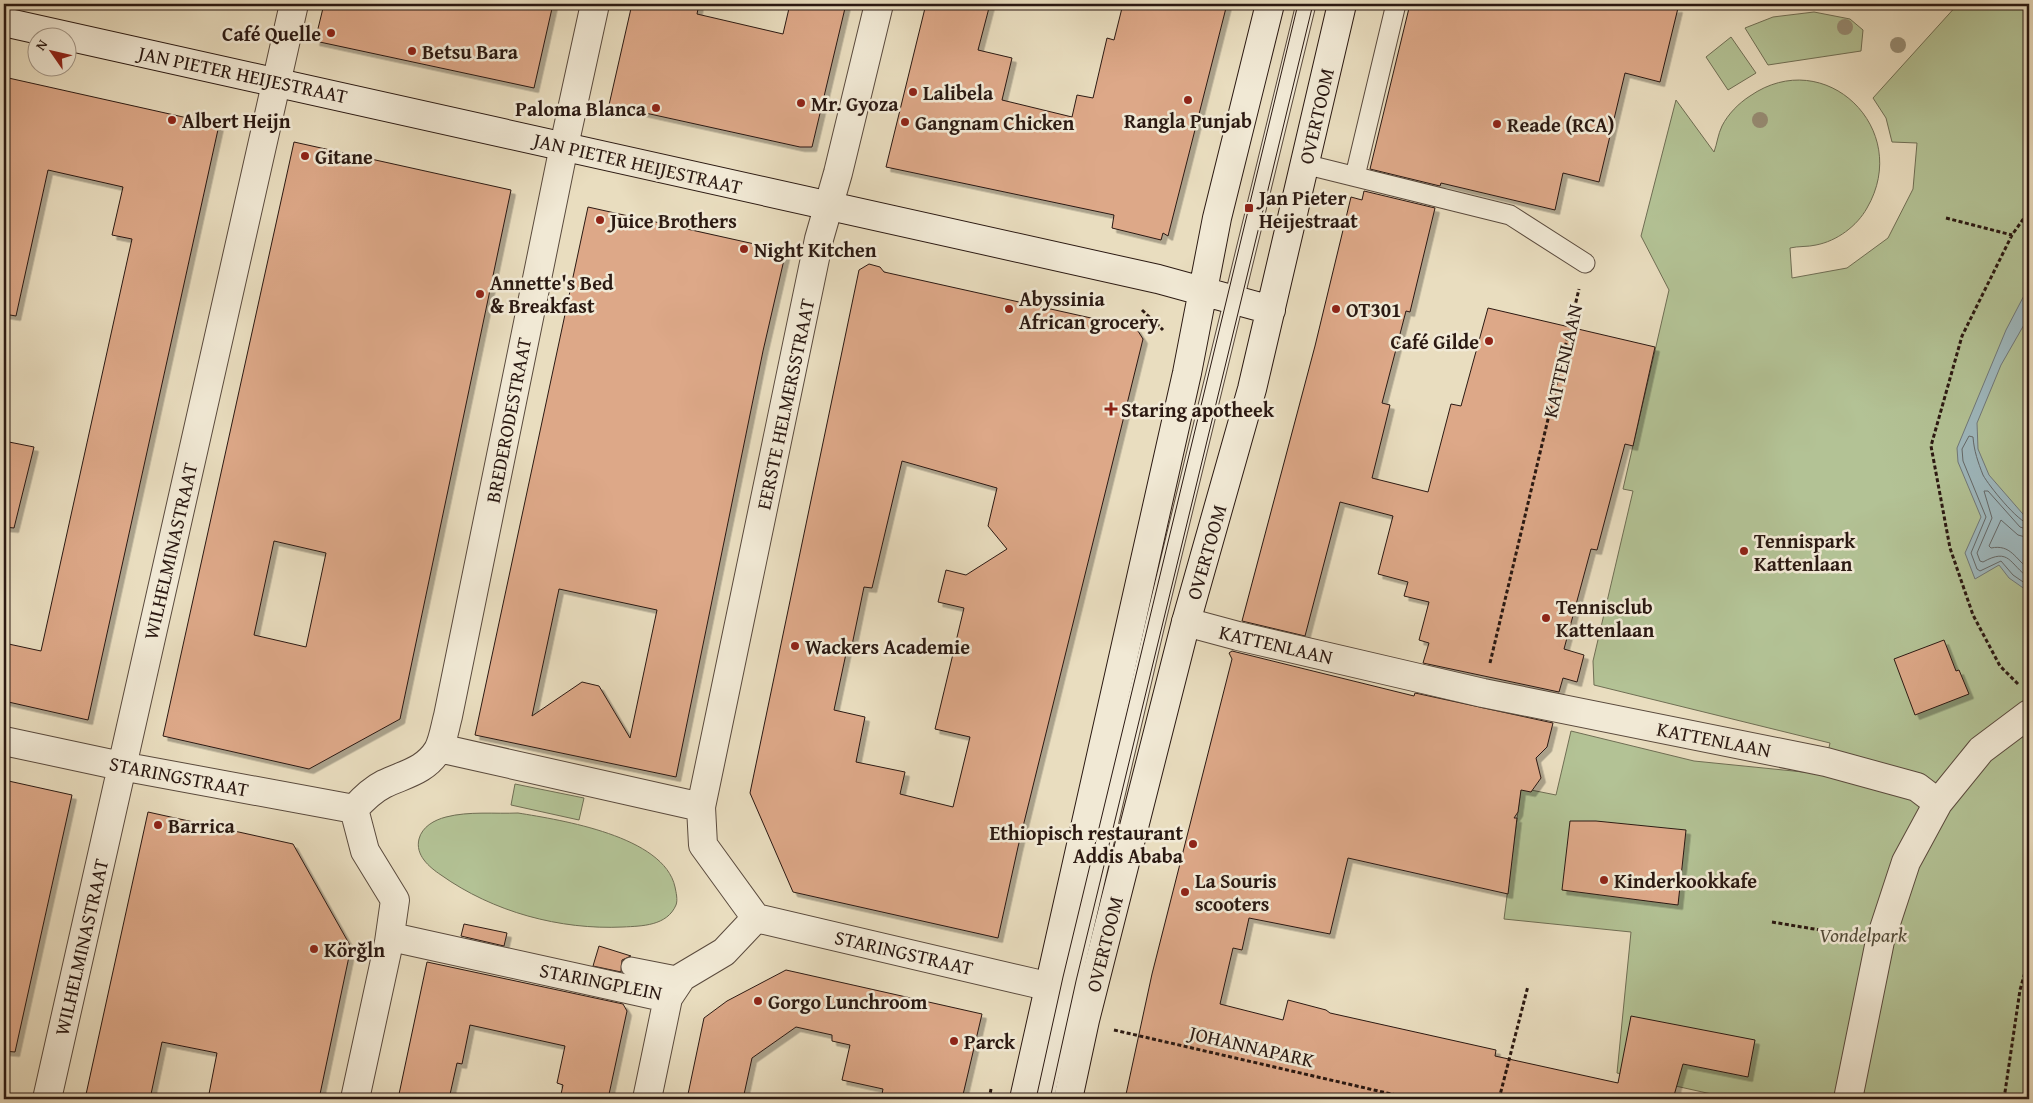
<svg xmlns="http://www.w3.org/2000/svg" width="2033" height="1103" font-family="'Gentium Book Plus',serif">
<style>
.green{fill:#b3c295;stroke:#6f6e54}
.water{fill:#9eb8be;stroke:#707879}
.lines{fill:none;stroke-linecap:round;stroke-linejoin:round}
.shore{stroke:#646868;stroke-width:1}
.building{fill:#dda888;stroke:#2b1912;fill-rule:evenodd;filter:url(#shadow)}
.lane-casing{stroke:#5a4a3d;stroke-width:21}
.street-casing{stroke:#5a4a3d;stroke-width:30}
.secondary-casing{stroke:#2b1912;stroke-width:30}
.path{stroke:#2b1912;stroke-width:3;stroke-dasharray:4 2.5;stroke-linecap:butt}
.lane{stroke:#f1e9d5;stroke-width:19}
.street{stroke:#f1e9d5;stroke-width:28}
.secondary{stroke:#f1e9d5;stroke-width:28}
.tram{stroke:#2b1912;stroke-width:1}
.tree{fill:#978d75}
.poi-dot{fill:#8f2418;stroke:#f1e9d5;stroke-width:2}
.labels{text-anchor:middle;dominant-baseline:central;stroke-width:5;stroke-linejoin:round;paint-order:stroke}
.poi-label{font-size:20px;font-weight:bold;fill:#2b1912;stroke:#f1e9d5;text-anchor:start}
.street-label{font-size:20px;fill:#2b1912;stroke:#f1e9d5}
.park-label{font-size:20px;font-style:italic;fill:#544c39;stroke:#f1e9d5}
</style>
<defs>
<filter id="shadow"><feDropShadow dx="4.5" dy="4.5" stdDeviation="0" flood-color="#0004"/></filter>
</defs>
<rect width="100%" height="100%" fill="#e9ddbf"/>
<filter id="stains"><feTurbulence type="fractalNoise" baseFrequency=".004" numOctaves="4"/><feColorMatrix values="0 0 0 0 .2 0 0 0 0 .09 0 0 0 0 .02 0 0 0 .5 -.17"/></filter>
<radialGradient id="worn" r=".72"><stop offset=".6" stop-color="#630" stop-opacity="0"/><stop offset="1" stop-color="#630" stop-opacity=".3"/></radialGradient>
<path class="green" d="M 1958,4 L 2029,4 L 2029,1099 L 1734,1099 L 1617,1073 L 1631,932 L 1504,919 L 1521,788 L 1556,795 L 1571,731 L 1694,761 L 1823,774 L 1830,743 L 1594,685 L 1593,661 L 1633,491 L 1623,489 L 1669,290 L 1641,236 L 1676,100 L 1714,152 C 1717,144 1718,134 1722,126 C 1728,114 1739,103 1750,96 C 1825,44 1913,129 1867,208 C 1857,226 1837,241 1816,245 C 1808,247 1798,246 1790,248 L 1792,278 L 1847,268 L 1888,238 L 1913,189 L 1917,143 L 1892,142 L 1886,118 L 1873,98 Z
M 1814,12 L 1850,19 L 1863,30 L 1861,51 L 1768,65 L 1745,28 L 1773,17 Z
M 1731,37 L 1756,73 L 1728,90 L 1706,57 Z
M 515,784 L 584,798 L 579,820 L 511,805 Z
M 518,813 C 561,820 664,836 675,887 C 676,892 678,900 676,905 C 667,926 642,926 623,927 C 560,930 493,912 441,875 C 429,867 415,855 419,839 C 422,827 434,820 446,817 C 469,811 495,814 518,813 Z"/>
<path class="water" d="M 2029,286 L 2029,316 L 2001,365 L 1977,423 L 1978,449 L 1989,475 L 2029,521 L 2029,592 L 2009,578 L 1999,565 L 1975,579 L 1965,553 L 1981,517 L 1958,462 L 1957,448 L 2006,330 Z"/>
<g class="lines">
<path class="shore" d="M 2029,524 C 2018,522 1989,486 1983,475 C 1978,462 1974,451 1973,437 L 1969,436 L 1962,449 L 1963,461 L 1986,517 L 1971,553 L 1977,569 L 1980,571 L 2001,561 L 2013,575 L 2029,586
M 2029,530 L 2020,527 L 1988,491 L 1984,491 L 1992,518 L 1977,553 L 1980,561 L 1983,562 C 2010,547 2009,564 2029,578
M 2029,538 L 2018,535 L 2001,520 L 1989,546 L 1991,548 C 2011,544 2015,559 2029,569"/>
</g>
<path class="building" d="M 324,4 L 553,4 L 534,88 L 315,41 Z
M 632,4 L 699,4 L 697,14 L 783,34 L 790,4 L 846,4 L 812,147 L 800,147 L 609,105 Z
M 926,4 L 990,4 L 978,50 L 1012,58 L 1002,100 L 1072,117 L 1077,95 L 1093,98 L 1107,38 L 1114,40 L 1123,4 L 1227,4 L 1168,236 L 1163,233 L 1161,240 L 1112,228 L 1114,215 L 886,167 Z
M 1410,4 L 1630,4 L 1655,9 L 1678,8 L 1660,82 L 1625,73 L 1599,182 L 1563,173 L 1555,210 L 1441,183 L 1440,186 L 1370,169 Z
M 4,77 L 219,125 L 88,720 L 4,701 L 4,643 L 41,651 L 132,239 L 112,235 L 123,187 L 48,170 L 16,316 L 4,314 Z
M 294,142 L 511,190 L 400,719 L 309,769 L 163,736 ZM 274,541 L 326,553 L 306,647 L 254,635 Z
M 1364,191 L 1435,208 L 1410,312 L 1406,311 L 1382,403 L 1390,405 L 1372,478 L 1428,492 L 1451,404 L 1461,406 L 1488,308 L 1655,347 L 1633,446 L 1625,444 L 1597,550 L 1591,549 L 1564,649 L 1584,655 L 1577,682 L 1563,678 L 1559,692 L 1423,663 L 1429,643 L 1419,640 L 1429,602 L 1404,596 L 1408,582 L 1378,574 L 1393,516 L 1340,502 L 1305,636 L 1242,621 L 1315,346 L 1351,197 L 1362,200 Z
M 588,207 L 786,251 L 763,351 L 676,777 L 475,735 ZM 559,589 L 657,610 L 630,738 L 599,686 L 582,682 L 532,716 Z
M 869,264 L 880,267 L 884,272 L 1136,328 L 1143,339 L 1018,847 L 998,938 L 793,892 L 750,793 L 859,270 ZM 902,461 L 997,488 L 988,526 L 1007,549 L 966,575 L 946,570 L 938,602 L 964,608 L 935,729 L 970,737 L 953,807 L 900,794 L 905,772 L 856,762 L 865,717 L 834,710 L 847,649 L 851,650 L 864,587 L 872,588 Z
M 4,441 L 34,447 L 14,528 L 4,527 Z
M 1944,640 L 1956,671 L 1959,670 L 1969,694 L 1915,715 L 1894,659 Z
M 1232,651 L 1414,696 L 1415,693 L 1553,723 L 1547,747 L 1536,758 L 1541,778 L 1531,792 L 1521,790 L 1518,812 L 1514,818 L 1517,818 L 1508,894 L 1348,858 L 1330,934 L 1249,918 L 1242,950 L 1233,948 L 1220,1004 L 1283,1020 L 1288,1000 L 1326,1010 L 1330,1013 L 1496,1050 L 1495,1056 L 1618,1083 L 1631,1016 L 1755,1040 L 1748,1077 L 1683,1064 L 1673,1099 L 1125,1099 L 1152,974 L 1232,659 L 1229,653 Z
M 4,780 L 72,795 L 15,1052 L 4,1051 Z
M 148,812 L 293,844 L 351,947 L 319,1099 L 208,1099 L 217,1053 L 162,1042 L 150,1099 L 85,1099 Z
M 1570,821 L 1596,821 L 1686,830 L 1678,905 L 1562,890 Z
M 464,924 L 507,933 L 504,946 L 461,936 Z
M 599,946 L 631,956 L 622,960 L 621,972 L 593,966 Z
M 427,962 L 623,1004 L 627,1011 L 608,1099 L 560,1099 L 563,1085 L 557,1083 L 565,1046 L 470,1025 L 462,1064 L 457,1063 L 449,1099 L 398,1099 Z
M 786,970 L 982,1014 L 962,1099 L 881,1099 L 883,1089 L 842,1080 L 850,1045 L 832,1041 L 832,1035 L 796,1027 L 752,1058 L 743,1099 L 687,1099 L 704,1018 L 727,1001 Z"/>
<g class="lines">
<g class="lane-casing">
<path id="lane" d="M 1304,164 L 1510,215 L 1585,263
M 1355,176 L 1396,4
M 631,967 L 682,977
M 1044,1099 L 1154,628 L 1306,4"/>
</g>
<g class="street-casing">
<path id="street" d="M 1186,622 L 1238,636 L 1483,693 L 1826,762 L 1917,787 L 1938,803
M 4,741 L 121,766 L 354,809
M 439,748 L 701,807
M 354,809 C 363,799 372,790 384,784 C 405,774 425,771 438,750 C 443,741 445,727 448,716 L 564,146 L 595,4
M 354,809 L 365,851 L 395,900 L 389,942 L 355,1099
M 756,918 L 1051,987
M 389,942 L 396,938 L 668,998
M 47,1099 L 294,4
M 647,1099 L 668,998 L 682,977 L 724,952 L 756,918 L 703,845 L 701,807 L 819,239 L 838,173 L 879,4
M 1848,1099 L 1880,941 L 1906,862 L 1938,803 L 1981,750 L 2029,714"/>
</g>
<g class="secondary-casing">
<path id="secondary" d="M 4,22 L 1158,279 L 1271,310
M 1024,1099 L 1187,373 L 1217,218 L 1270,4
M 1068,1099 L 1085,1020 L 1186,622 L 1252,389 L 1342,4"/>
</g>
<path class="path" d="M 1946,218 L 2012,235
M 1142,310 L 1163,330
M 1490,663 L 1579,289
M 2018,684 L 2000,666 L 1973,615 L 1950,548 L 1931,446 L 1962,336 L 2012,235 L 2029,211
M 1772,922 L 1850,935
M 1114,1030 L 1413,1099
M 989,1099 L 991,1089
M 1499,1099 L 1528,986
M 2004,1099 L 2020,990 L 2029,958"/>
<use href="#lane" class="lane"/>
<use href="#street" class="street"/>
<use href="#secondary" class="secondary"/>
<path class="tram" d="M 1036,1099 L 1063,977 L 1298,4
M 1050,1099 L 1076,981 L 1313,4"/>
</g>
<g class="tree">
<circle cx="1845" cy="27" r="8"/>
<circle cx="1898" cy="45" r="8"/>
<circle cx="1760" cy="120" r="8"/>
</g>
<g class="poi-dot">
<circle cx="331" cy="33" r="5"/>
<circle cx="412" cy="51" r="5"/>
<circle cx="913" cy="92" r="5"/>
<circle cx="1188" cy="100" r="5"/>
<circle cx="801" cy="103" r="5"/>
<circle cx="656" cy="108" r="5"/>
<circle cx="172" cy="120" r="5"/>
<circle cx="905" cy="122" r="5"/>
<circle cx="1497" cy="124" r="5"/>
<circle cx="305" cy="156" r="5"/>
<rect x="1244" y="203" width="10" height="10" rx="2.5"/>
<circle cx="600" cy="220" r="5"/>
<circle cx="744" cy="249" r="5"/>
<circle cx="480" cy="294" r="5"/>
<circle cx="1009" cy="309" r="5"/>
<circle cx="1336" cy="309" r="5"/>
<circle cx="1489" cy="341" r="5"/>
<path d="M1108.5 401.5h5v5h5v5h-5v5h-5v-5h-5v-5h5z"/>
<circle cx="1744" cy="551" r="5"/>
<circle cx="1546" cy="618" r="5"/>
<circle cx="795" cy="646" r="5"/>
<circle cx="158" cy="825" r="5"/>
<circle cx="1193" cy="844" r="5"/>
<circle cx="1604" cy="880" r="5"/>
<circle cx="1185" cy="892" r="5"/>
<circle cx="314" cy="949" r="5"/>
<circle cx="758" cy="1001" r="5"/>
<circle cx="954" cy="1041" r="5"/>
</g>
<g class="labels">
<g class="poi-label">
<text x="321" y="33" text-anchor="end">Café Quelle</text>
<text x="422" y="51">Betsu Bara</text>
<text x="923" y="92">Lalibela</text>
<text x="811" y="103">Mr. Gyoza</text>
<text x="646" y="108" text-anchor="end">Paloma Blanca</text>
<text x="182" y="120">Albert Heijn</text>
<text x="1188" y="120" text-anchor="middle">Rangla Punjab</text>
<text x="915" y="122">Gangnam Chicken</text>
<text x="1507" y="124">Reade (RCA)</text>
<text x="315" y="156">Gitane</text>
<text x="1259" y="197">Jan Pieter<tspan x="1259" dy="23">Heijestraat</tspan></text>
<text x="610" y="220">Juice Brothers</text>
<text x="754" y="249">Night Kitchen</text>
<text x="490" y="282">Annette's Bed<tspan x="490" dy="23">&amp; Breakfast</tspan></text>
<text x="1019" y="298">Abyssinia<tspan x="1019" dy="23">African grocery</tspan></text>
<text x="1346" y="309">OT301</text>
<text x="1479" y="341" text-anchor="end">Café Gilde</text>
<text x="1121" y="409">Staring apotheek</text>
<text x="1754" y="540">Tennispark<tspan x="1754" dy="23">Kattenlaan</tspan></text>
<text x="1556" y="606">Tennisclub<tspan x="1556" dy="23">Kattenlaan</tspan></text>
<text x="805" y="646">Wackers Academie</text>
<text x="168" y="825">Barrica</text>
<text x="1183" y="832" text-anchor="end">Ethiopisch restaurant<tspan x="1183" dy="23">Addis Ababa</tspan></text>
<text x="1195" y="880">La Souris<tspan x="1195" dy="23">scooters</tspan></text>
<text x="1614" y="880">Kinderkookkafe</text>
<text x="324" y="949">Körğln</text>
<text x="768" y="1001">Gorgo Lunchroom</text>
<text x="964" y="1041">Parck</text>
</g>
<g class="street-label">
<text transform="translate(243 74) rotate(12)">JAN PIETER HEIJESTRAAT</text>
<text transform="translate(1316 116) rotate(-77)">OVERTOOM</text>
<text transform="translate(638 163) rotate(13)">JAN PIETER HEIJESTRAAT</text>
<text transform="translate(1562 361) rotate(-77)">KATTENLAAN</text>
<text transform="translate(785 404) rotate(-78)">EERSTE HELMERSSTRAAT</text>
<text transform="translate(508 420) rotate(-79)">BREDERODESTRAAT</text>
<text transform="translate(170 551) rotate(-77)">WILHELMINASTRAAT</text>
<text transform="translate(1206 552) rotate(-74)">OVERTOOM</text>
<text transform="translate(1276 644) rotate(13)">KATTENLAAN</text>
<text transform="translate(1714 739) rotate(11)">KATTENLAAN</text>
<text transform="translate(179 776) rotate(11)">STARINGSTRAAT</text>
<text transform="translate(1104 944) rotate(-76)">OVERTOOM</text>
<text transform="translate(81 947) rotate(-77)">WILHELMINASTRAAT</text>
<text transform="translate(904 952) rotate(13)">STARINGSTRAAT</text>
<text transform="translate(601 981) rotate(11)">STARINGPLEIN</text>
<text transform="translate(1252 1046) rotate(13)">JOHANNAPARK</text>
</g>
<g class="park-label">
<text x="1863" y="934">Vondelpark</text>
</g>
</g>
<rect width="2033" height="1103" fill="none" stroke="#e9ddbf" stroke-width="20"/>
<rect x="5" y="5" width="2023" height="1093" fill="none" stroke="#2b1912" stroke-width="2.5"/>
<rect x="10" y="10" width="2013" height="1083" fill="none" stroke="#2b1912"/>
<g transform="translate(52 52) rotate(304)"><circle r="24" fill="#f1e9d5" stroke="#a29687"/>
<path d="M0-4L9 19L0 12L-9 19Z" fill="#8f2418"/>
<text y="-8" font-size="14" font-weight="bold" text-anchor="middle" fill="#2b1912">N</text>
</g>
<rect width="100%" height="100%" filter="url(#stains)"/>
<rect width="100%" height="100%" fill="url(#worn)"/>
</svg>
